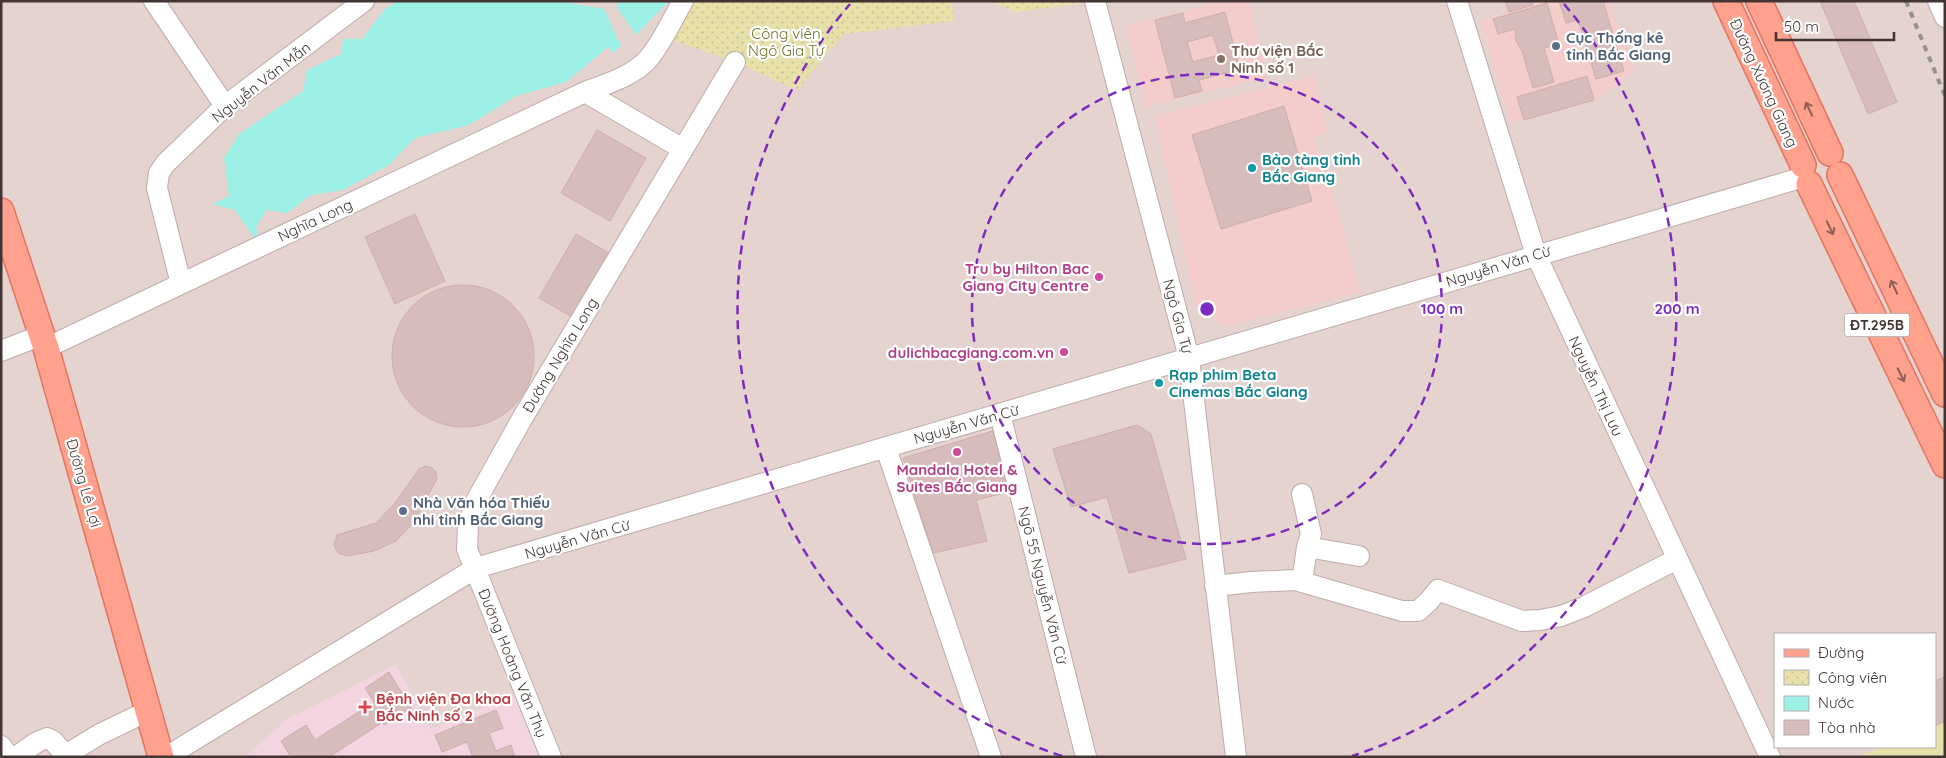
<svg xmlns="http://www.w3.org/2000/svg" width="1946" height="758" font-family="Quicksand,sans-serif">
<style>
.residential{fill:#e5d3d0;fill-rule:evenodd}
.commercial{fill:#f4cdcb}
.medical{fill:#f3d4e1}
.park{fill:url(#park-dots)}
.garden{fill:#e7e1a9}
.water{fill:#9cf0e5}
.building{fill:#d6bcba;stroke:#cdadaa;fill-rule:evenodd}
.lines{fill:none;stroke-linecap:round;stroke-linejoin:round}
.minor-casing{stroke:#bfaba7;stroke-width:22}
.major-casing{stroke:#e4725d;stroke-width:28}
.minor{stroke:#fff;stroke-width:20}
.major{stroke:#ffa18d;stroke-width:25}
.rail{stroke:#929292;stroke-width:4;stroke-dasharray:6 6;stroke-linecap:butt}
.oneway{stroke:#8e6056}
.ring{fill:none;stroke:#7b2cbf;stroke-width:2.5;stroke-dasharray:9 6}
.service-dot{fill:#5c6f8a;stroke:#fff;stroke-width:2}
.education-dot{fill:#8d6e63;stroke:#fff;stroke-width:2}
.culture-dot{fill:#0f9aa8;stroke:#fff;stroke-width:2}
.hotel-dot{fill:#d1479c;stroke:#fff;stroke-width:2}
.health-dot{fill:#e0444e;stroke:#fff;stroke-width:2}
.labels{text-anchor:middle;dominant-baseline:central;stroke-width:4.5;stroke-linejoin:round;paint-order:stroke}
.shield{fill:#fff;stroke:#7b7170;stroke-width:1}
.shield-label{font-size:14px;font-weight:bold;fill:#423432}
.park-label{font-size:15px;fill:#6d7426;stroke:#fff}
.service-label{font-size:15px;font-weight:bold;fill:#4e5e75;stroke:#fff;text-anchor:start}
.education-label{font-size:15px;font-weight:bold;fill:#785e54;stroke:#fff;text-anchor:start}
.street-label{font-size:15px;fill:#423432;stroke:#fff}
.culture-label{font-size:15px;font-weight:bold;fill:#0d838f;stroke:#fff;text-anchor:start}
.hotel-label{font-size:15px;font-weight:bold;fill:#b23c85;stroke:#fff;text-anchor:end}
.health-label{font-size:15px;font-weight:bold;fill:#be3a42;stroke:#fff;text-anchor:start}
.centre{fill:#7b2cbf;stroke:#fff;stroke-width:2.5}
.ring-label{font-size:15px;text-anchor:middle;font-weight:bold;fill:#7b2cbf;stroke:#fff;stroke-width:4.5;stroke-linejoin:round;paint-order:stroke}
</style>
<defs>
<pattern id="park-dots" width="8" height="8" patternUnits="userSpaceOnUse" patternTransform="scale(1.25)"><rect width="8" height="8" fill="#e7e1a9"/><path d="M2 2h.1M6 6h.1" fill="none" stroke="#c7c292" stroke-width="1.8" stroke-linecap="round"/></pattern>
</defs>
<rect width="100%" height="100%" fill="#f1e4e2"/>
<path class="residential" d="M 1,1 L 1945,1 L 1945,757 L 1,757 ZM 1775,634 L 1935,634 L 1935,747 L 1775,747 Z"/>
<path class="commercial" d="M 1223,1 L 1249,1 L 1267,77 L 1146,107 L 1126,26 Z
M 1545,1 L 1609,1 L 1634,71 L 1594,100 L 1511,123 L 1480,21 Z
M 1314,76 L 1328,132 L 1313,137 L 1336,203 L 1360,292 L 1226,326 L 1196,307 L 1155,116 Z"/>
<path class="medical" d="M 396,665 L 431,729 L 517,694 L 541,757 L 245,757 L 287,719 Z"/>
<path class="park" d="M 682,1 L 951,1 L 954,21 L 843,34 L 797,90 L 735,62 L 664,37 Z
M 988,1 L 1082,1 L 1083,3 L 1017,12 Z"/>
<path class="garden" d="M 1945,723 L 1945,757 L 1857,757 L 1883,747 L 1935,747 L 1935,727 Z"/>
<path class="water" d="M 398,1 L 557,1 L 604,9 L 621,46 L 613,53 L 608,47 L 566,82 L 516,96 L 469,125 L 415,138 L 389,165 L 343,190 L 311,195 L 287,213 L 266,210 L 256,227 L 260,246 L 235,210 L 212,204 L 229,196 L 224,158 L 239,134 L 303,91 L 307,70 L 341,54 L 343,39 L 362,39 L 385,9 Z
M 618,1 L 669,1 L 636,35 L 617,8 Z"/>
<path class="building" d="M 1505,1 L 1532,1 L 1533,5 L 1509,12 Z
M 1559,1 L 1603,1 L 1624,71 L 1596,79 L 1578,20 L 1566,23 Z
M 1820,1 L 1854,1 L 1897,102 L 1868,114 Z
M 1547,3 L 1559,44 L 1544,48 L 1554,82 L 1533,88 L 1522,51 L 1516,41 L 1515,29 L 1498,34 L 1493,19 Z
M 1225,12 L 1240,69 L 1199,80 L 1202,91 L 1175,98 L 1155,20 L 1183,13 L 1185,23 ZM 1213,35 L 1219,55 L 1193,62 L 1187,42 Z
M 1587,76 L 1594,100 L 1524,120 L 1517,97 Z
M 1284,106 L 1312,201 L 1221,229 L 1192,135 Z
M 597,130 L 646,158 L 610,221 L 561,193 Z
M 415,214 L 445,281 L 395,304 L 365,237 Z
M 576,234 L 612,255 L 576,319 L 539,298 Z
M392 356a71 71 0 1 1 142 0a71 71 0 1 1-142 0Z
M 1137,425 L 1151,434 L 1186,559 L 1129,573 L 1107,497 L 1071,507 L 1053,449 Z
M 993,431 L 1009,492 L 976,500 L 987,541 L 933,553 L 903,458 Z
M 426,466 L 432,468 L 436,472 L 437,479 L 413,523 L 396,541 L 374,551 L 347,556 L 338,553 L 334,545 L 337,535 L 376,523 L 395,503 L 419,469 Z
M 389,672 L 411,708 L 384,725 L 383,722 L 329,757 L 291,757 L 281,741 L 306,725 L 315,740 L 374,702 L 365,688 Z
M 1945,677 L 1945,721 L 1935,726 L 1935,681 Z
M 496,710 L 503,728 L 489,733 L 496,751 L 511,745 L 515,757 L 473,757 L 467,742 L 442,752 L 435,735 Z"/>
<g class="lines">
<g class="minor-casing">
<path id="minor" d="M 154,1 L 225,106
M 1095,1 L 1189,358 L 1236,757
M 1457,1 L 1536,255 L 1770,757
M 1938,1 L 1945,17
M 585,92 L 683,149
M 181,284 L 157,188 L 159,173 L 165,164 L 225,106 L 364,1
M 46,348 L 585,92 C 606,84 634,76 649,58 C 663,41 672,20 683,1
M 1,351 L 42,335
M 1000,414 L 1086,757
M 886,448 L 991,757
M 1302,494 L 1311,534 L 1307,547
M 1302,582 L 1307,547 L 1359,556
M 1215,586 L 1251,582 L 1295,580 L 1402,611 L 1418,611 L 1429,601 L 1438,590 L 1522,621 L 1540,620 L 1561,616 L 1584,607 L 1677,559
M 1,746 L 9,757
M 16,757 L 37,742 L 47,738 L 53,741 L 63,752 L 69,753 L 100,734 L 148,711
M 166,757 L 476,568 L 1804,177
M 551,757 L 467,549 L 468,525 L 476,501 L 523,417 L 735,62"/>
</g>
<g class="major-casing">
<path id="major" d="M 1726,1 L 1803,165
M 1759,1 L 1830,153
M 1840,175 L 1945,394
M 1809,184 L 1945,465
M 1,211 L 46,348 L 161,757"/>
</g>
<use href="#minor" class="minor"/>
<use href="#major" class="major"/>
<path class="rail" d="M 1906,1 L 1945,96"/>
</g>
<defs><path id="oneway-shaft" d="M-6 0H5M1.5-3L5.5 0L1.5 3" fill="none" stroke-width="1.6" stroke-linecap="round" stroke-linejoin="round" transform="scale(1.25)"/></defs>
<g class="oneway">
<use href="#oneway-shaft" transform="translate(1809 109) rotate(-115)"/>
<use href="#oneway-shaft" transform="translate(1830 228) rotate(64)"/>
<use href="#oneway-shaft" transform="translate(1894 287) rotate(-116)"/>
<use href="#oneway-shaft" transform="translate(1901 375) rotate(64)"/>
</g>
<g class="ring">
<circle cx="1207" cy="309" r="235"/>
<path d="M1062 756A470 470 0 0 1 850 4M1564 4A470 470 0 0 1 1352 756"/>
</g>
<g class="service-dot">
<circle cx="1556" cy="46" r="5"/>
<circle cx="403" cy="511" r="5"/>
</g>
<circle class="education-dot" cx="1221" cy="59" r="5"/>
<g class="culture-dot">
<circle cx="1252" cy="168" r="5"/>
<circle cx="1159" cy="383" r="5"/>
</g>
<g class="hotel-dot">
<circle cx="1099" cy="277" r="5"/>
<circle cx="1064" cy="352" r="5"/>
<circle cx="957" cy="452" r="5"/>
</g>
<path class="health-dot" d="M362.5 699.5h5v5h5v5h-5v5h-5v-5h-5v-5h5z"/>
<g class="labels">
<rect class="shield" x="1844.5" y="313.5" width="65" height="23" rx="4"/>
<g class="shield-label">
<text x="1877" y="325">ĐT.295B</text>
</g>
<g class="park-label">
<text x="786" y="33">Công viên<tspan x="786" dy="17">Ngô Gia Tự</tspan></text>
</g>
<g class="service-label">
<text x="1566" y="37">Cục Thống kê<tspan x="1566" dy="17">tỉnh Bắc Giang</tspan></text>
<text x="413" y="502">Nhà Văn hóa Thiếu<tspan x="413" dy="17">nhi tỉnh Bắc Giang</tspan></text>
</g>
<g class="education-label">
<text x="1231" y="50">Thư viện Bắc<tspan x="1231" dy="17">Ninh số 1</tspan></text>
</g>
<g class="street-label">
<text transform="translate(261 82) rotate(-38)">Nguyễn Văn Mẫn</text>
<text transform="translate(1764 83) rotate(65)">Đường Xương Giang</text>
<text transform="translate(315 220) rotate(-25)">Nghĩa Long</text>
<text transform="translate(1498 266) rotate(-17)">Nguyễn Văn Cừ</text>
<text transform="translate(1178 316) rotate(75)">Ngô Gia Tự</text>
<text transform="translate(560 355) rotate(-59)">Đường Nghĩa Long</text>
<text transform="translate(1596 386) rotate(65)">Nguyễn Thị Lưu</text>
<text transform="translate(966 424) rotate(-16)">Nguyễn Văn Cừ</text>
<text transform="translate(84 483) rotate(74)">Đường Lê Lợi</text>
<text transform="translate(577 539) rotate(-16)">Nguyễn Văn Cừ</text>
<text transform="translate(1043 585) rotate(76)">Ngõ 55 Nguyễn Văn Cừ</text>
<text transform="translate(513 663) rotate(68)">Đường Hoàng Văn Thụ</text>
</g>
<g class="culture-label">
<text x="1262" y="159">Bảo tàng tỉnh<tspan x="1262" dy="17">Bắc Giang</tspan></text>
<text x="1169" y="374">Rạp phim Beta<tspan x="1169" dy="17">Cinemas Bắc Giang</tspan></text>
</g>
<g class="hotel-label">
<text x="1089" y="268">Tru by Hilton Bac<tspan x="1089" dy="17">Giang City Centre</tspan></text>
<text x="1054" y="352">dulichbacgiang.com.vn</text>
<text x="957" y="469" text-anchor="middle">Mandala Hotel &amp;<tspan x="957" dy="17">Suites Bắc Giang</tspan></text>
</g>
<g class="health-label">
<text x="376" y="698">Bệnh viện Đa khoa<tspan x="376" dy="17">Bắc Ninh số 2</tspan></text>
</g>
</g>
<circle cx="1207" cy="309" r="8" class="centre"/>
<g class="ring-label">
<text x="1442" y="314">100 m</text>
<text x="1677" y="314">200 m</text>
</g>
<rect width="1946" height="758" fill="none" stroke="#423432" stroke-width="5"/>
<rect x="1774" y="633" width="162" height="115" fill="#ffffff" stroke="#b3aead"/>
<rect x="1784" y="649" width="25" height="8" fill="#ffa18d" stroke="#b3aead"/>
<text x="1818" y="658" font-size="15" fill="#423432">Đường</text>
<rect x="1784" y="670" width="25" height="15" fill="url(#park-dots)" stroke="#b3aead"/>
<text x="1818" y="683" font-size="15" fill="#423432">Công viên</text>
<rect x="1784" y="696" width="25" height="15" fill="#9cf0e5" stroke="#b3aead"/>
<text x="1818" y="708" font-size="15" fill="#423432">Nước</text>
<rect x="1784" y="720" width="25" height="15" fill="#d6bcba" stroke="#b3aead"/>
<text x="1818" y="733" font-size="15" fill="#423432">Tòa nhà</text>
<path d="M1776 32v8h118v-8" fill="none" stroke="#423432" stroke-width="2.5"/>
<text x="1784" y="32" font-size="15" fill="#423432" stroke="#ffffff" stroke-width="4" paint-order="stroke">50 m</text>
</svg>
